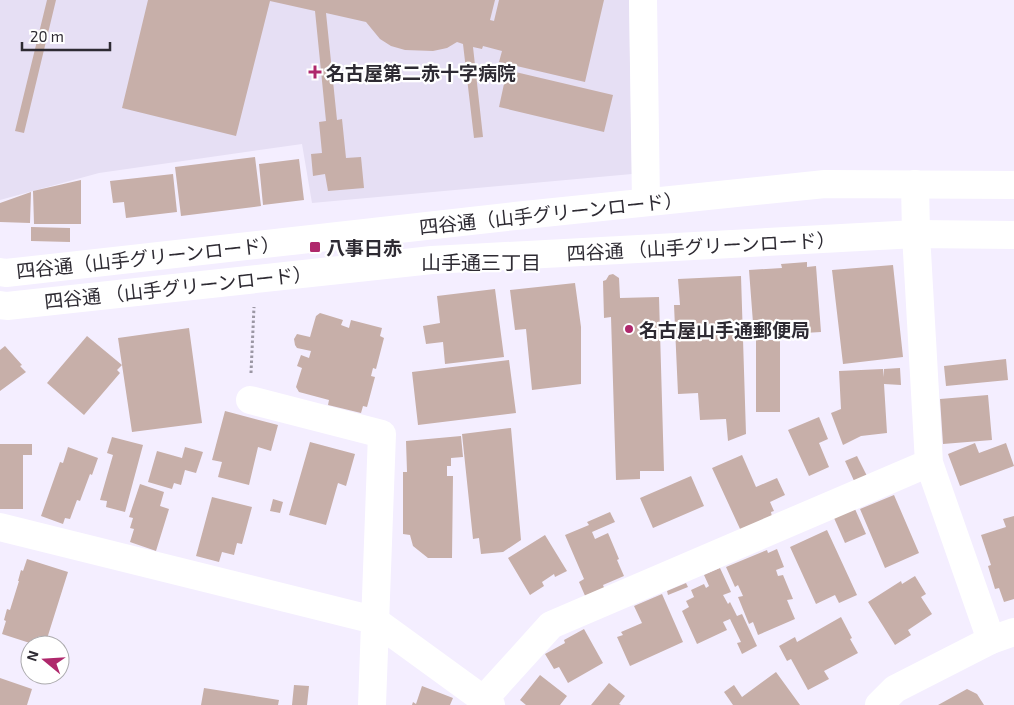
<svg xmlns="http://www.w3.org/2000/svg" width="1014" height="705" font-family="'Exo 2','Noto Sans JP',sans-serif">
<style>
.built{fill:#e6dff4}
.building{fill:#c7afa9}
.lines{fill:none;stroke-linecap:round;stroke-linejoin:round}
.path{stroke:#9b97a4;stroke-width:3;stroke-dasharray:2.5 2.5;stroke-linecap:butt}
.minor{stroke:#fff;stroke-width:28}
.tertiary{stroke:#fff;stroke-width:28}
.poi-dot{fill:#af286c;stroke:#fff;stroke-width:2}
.labels{text-anchor:middle;dominant-baseline:central;stroke-width:4.5;stroke-linejoin:round;paint-order:stroke}
.poi-label{font-size:19px;font-weight:bold;fill:#2e2b33;stroke:#fff;text-anchor:start}
.street-label{font-size:19px;fill:#2e2b33;stroke:#fff}
.neighbourhood-label{font-size:20px;fill:#2e2b33;stroke:#fff}
</style>
<rect width="100%" height="100%" fill="#f4eeff"/>
<path class="built" d="M 0,0 L 629,0 L 632,174 L 312,203 L 302,144 L 99,173 L 0,200 Z"/>
<path class="building" d="M 47,0 L 56,0 L 24,133 L 15,131 Z
M 148,0 L 495,0 L 490,20 L 494,21 L 499,0 L 604,0 L 585,82 L 499,62 L 502,51 L 483,46 L 482,49 L 473,47 L 483,137 L 474,138 L 463,44 L 457,42 L 447,48 L 433,51 L 405,50 L 391,46 L 380,39 L 366,22 L 326,13 L 337,120 L 342,119 L 346,158 L 361,157 L 364,188 L 328,191 L 325,174 L 313,176 L 311,154 L 322,153 L 319,122 L 326,121 L 315,11 L 270,1 L 236,136 L 122,108 Z
M 507,70 L 613,95 L 604,132 L 499,107 Z
M 255,157 L 261,206 L 181,216 L 175,167 Z
M 299,159 L 304,200 L 263,205 L 259,164 Z
M 173,174 L 177,212 L 126,218 L 124,202 L 113,203 L 110,181 Z
M 81,180 L 81,224 L 34,224 L 33,191 Z
M 31,192 L 30,223 L 0,222 L 0,203 Z
M 31,227 L 70,228 L 70,242 L 31,241 Z
M 807,262 L 807,267 L 816,266 L 821,332 L 754,336 L 749,270 L 782,268 L 781,264 Z
M 893,265 L 903,357 L 843,364 L 832,270 Z
M 613,274 L 619,278 L 620,298 L 659,297 L 664,471 L 640,471 L 640,479 L 616,480 L 611,317 L 604,318 L 603,281 L 606,280 L 609,275 Z
M 741,276 L 746,434 L 728,441 L 726,419 L 700,420 L 698,393 L 678,394 L 674,305 L 680,305 L 678,279 Z
M 575,283 L 581,327 L 581,384 L 532,390 L 526,329 L 515,330 L 510,290 Z
M 495,289 L 504,357 L 445,364 L 443,342 L 426,344 L 423,326 L 440,323 L 437,296 Z
M 320,313 L 343,320 L 341,325 L 349,328 L 351,320 L 382,328 L 380,336 L 384,338 L 376,369 L 373,368 L 371,376 L 375,377 L 367,407 L 363,406 L 361,413 L 328,405 L 329,400 L 299,392 L 296,387 L 302,368 L 297,366 L 301,355 L 309,358 L 311,351 L 297,348 L 295,345 L 294,339 L 297,334 L 310,337 L 316,316 Z
M 189,328 L 202,423 L 132,432 L 118,338 Z
M 87,336 L 122,365 L 117,370 L 120,373 L 84,415 L 47,383 Z
M 756,340 L 780,340 L 780,412 L 756,412 Z
M 5,346 L 22,365 L 20,366 L 26,372 L 0,391 L 0,350 Z
M 1006,359 L 1008,380 L 946,386 L 944,366 Z
M 509,360 L 516,413 L 418,425 L 412,372 Z
M 900,368 L 901,385 L 884,384 L 887,433 L 861,436 L 843,445 L 831,413 L 841,409 L 839,371 L 883,369 L 884,377 L 884,369 Z
M 988,395 L 992,440 L 943,444 L 940,399 Z
M 225,411 L 278,425 L 271,451 L 258,447 L 249,485 L 218,477 L 222,462 L 212,460 Z
M 819,417 L 828,439 L 819,443 L 829,467 L 809,476 L 788,430 Z
M 511,428 L 521,540 L 503,552 L 481,554 L 479,538 L 473,539 L 462,434 Z
M 461,436 L 463,457 L 451,458 L 451,466 L 447,466 L 447,476 L 453,476 L 452,558 L 428,558 L 413,546 L 410,535 L 403,534 L 403,472 L 407,472 L 406,441 Z
M 112,437 L 143,445 L 125,512 L 106,507 L 107,501 L 100,500 L 113,455 L 107,453 Z
M 310,442 L 355,454 L 346,486 L 338,483 L 326,525 L 289,515 Z
M 975,443 L 979,453 L 1006,443 L 1014,466 L 960,486 L 948,454 Z
M 0,444 L 32,444 L 32,455 L 23,455 L 23,509 L 0,509 Z
M 68,447 L 98,458 L 92,475 L 90,474 L 80,501 L 77,500 L 70,519 L 65,518 L 63,524 L 41,516 L 60,462 L 63,463 Z
M 185,447 L 203,452 L 196,473 L 185,470 L 181,485 L 174,483 L 172,489 L 148,482 L 157,451 L 182,458 Z
M 742,455 L 756,487 L 777,478 L 785,495 L 770,502 L 774,511 L 771,512 L 772,517 L 741,531 L 712,468 Z
M 857,456 L 868,478 L 855,483 L 845,461 Z
M 691,476 L 704,506 L 653,528 L 640,498 Z
M 140,484 L 164,492 L 160,506 L 169,509 L 156,551 L 130,542 L 134,529 L 130,528 L 133,518 L 129,517 Z
M 894,495 L 919,553 L 885,568 L 860,509 Z
M 212,497 L 252,507 L 242,544 L 237,543 L 234,555 L 222,552 L 219,562 L 196,556 Z
M 273,499 L 283,502 L 280,513 L 270,511 Z
M 855,509 L 866,534 L 845,543 L 834,518 Z
M 610,512 L 615,522 L 592,532 L 595,539 L 608,533 L 619,559 L 617,560 L 624,576 L 603,585 L 605,590 L 586,598 L 579,582 L 584,579 L 565,535 L 589,525 L 587,522 Z
M 1014,516 L 1014,599 L 1004,602 L 999,588 L 995,589 L 988,566 L 991,565 L 981,535 L 1006,527 L 1003,519 Z
M 827,530 L 857,595 L 839,603 L 835,595 L 816,604 L 790,547 Z
M 545,535 L 567,571 L 555,577 L 554,574 L 542,582 L 544,586 L 530,595 L 508,558 Z
M 777,549 L 784,567 L 776,570 L 778,576 L 783,575 L 793,599 L 787,600 L 795,619 L 758,635 L 753,622 L 749,624 L 738,597 L 743,596 L 738,585 L 735,587 L 726,567 L 767,550 L 768,553 Z
M 27,559 L 68,572 L 45,645 L 36,645 L 2,634 L 6,621 L 4,620 L 7,609 L 10,610 L 19,581 L 18,581 L 21,570 L 23,571 Z
M 720,568 L 731,592 L 723,595 L 728,604 L 730,602 L 737,616 L 742,614 L 757,646 L 742,654 L 737,643 L 741,642 L 730,619 L 723,622 L 727,630 L 697,644 L 682,611 L 689,607 L 686,601 L 694,597 L 691,590 L 704,584 L 706,588 L 709,586 L 704,575 Z
M 915,576 L 926,594 L 921,597 L 932,614 L 908,630 L 911,635 L 895,645 L 868,602 L 901,581 L 902,584 Z
M 686,583 L 688,587 L 668,595 L 667,591 Z
M 662,594 L 683,642 L 630,666 L 617,637 L 623,635 L 621,632 L 642,623 L 634,606 Z
M 841,617 L 852,638 L 850,639 L 858,653 L 824,671 L 829,679 L 808,690 L 791,659 L 787,661 L 779,646 L 795,637 L 797,642 Z
M 584,629 L 603,663 L 568,683 L 559,667 L 554,669 L 545,654 L 565,643 L 564,640 Z
M 776,672 L 800,705 L 733,705 L 724,692 L 734,685 L 742,697 Z
M 540,675 L 567,696 L 560,705 L 526,705 L 520,700 Z
M 0,678 L 32,689 L 27,705 L 0,705 Z
M 609,683 L 625,696 L 619,704 L 621,705 L 591,705 Z
M 294,685 L 309,686 L 307,705 L 292,705 Z
M 422,686 L 453,698 L 450,705 L 412,705 L 413,702 L 416,704 Z
M 204,688 L 279,700 L 278,705 L 201,705 Z
M 967,689 L 977,694 L 984,705 L 938,705 Z"/>
<g class="lines">
<path class="path" d="M 251,373 L 254,307"/>
<path class="minor" d="M 643,0 L 646,202
M 915,184 L 916,234 L 929,463 L 991,640
M 250,400 L 382,434 L 372,705
M 0,527 L 374,620 L 491,705
M 484,699 L 551,625 L 929,463"/>
<path class="tertiary" d="M 0,272 L 6,273 L 515,216 L 825,184 L 1014,185
M 0,305 L 7,306 L 432,260 L 916,234 L 1014,235
M 879,705 L 895,689 L 991,640 L 1014,632"/>
</g>
<g class="poi-dot">
<path d="M312.5 64.5h5v5h5v5h-5v5h-5v-5h-5v-5h5z"/>
<rect x="309" y="241" width="12" height="12" rx="2.5"/>
<circle cx="629" cy="329" r="5"/>
</g>
<g class="labels">
<g class="poi-label">
<text x="326" y="72">名古屋第二赤十字病院</text>
<text x="326" y="247">八事日赤</text>
<text x="639" y="329">名古屋山手通郵便局</text>
</g>
<g class="street-label">
<text transform="translate(551 213) rotate(-6)">四谷通（山手グリーンロード）</text>
<text transform="translate(701 246) rotate(-3)">四谷通 （山手グリーンロード）</text>
<text transform="translate(148 257) rotate(-6)">四谷通（山手グリーンロード）</text>
<text transform="translate(178 287) rotate(-6)">四谷通 （山手グリーンロード）</text>
</g>
<g class="neighbourhood-label">
<text x="481" y="262">山手通三丁目</text>
</g>
</g>
<g transform="translate(45 660) rotate(288)"><circle r="24" fill="#ffffff" stroke="#abaaad"/>
<path d="M0-4L9 19L0 12L-9 19Z" fill="#af286c"/>
<text y="-8" font-size="14" font-weight="bold" text-anchor="middle" fill="#2e2b33">N</text>
</g>
<path d="M22 42v8h88v-8" fill="none" stroke="#2e2b33" stroke-width="2.5"/>
<text x="30" y="42" font-size="15" fill="#2e2b33" stroke="#ffffff" stroke-width="4" paint-order="stroke">20 m</text>
</svg>
